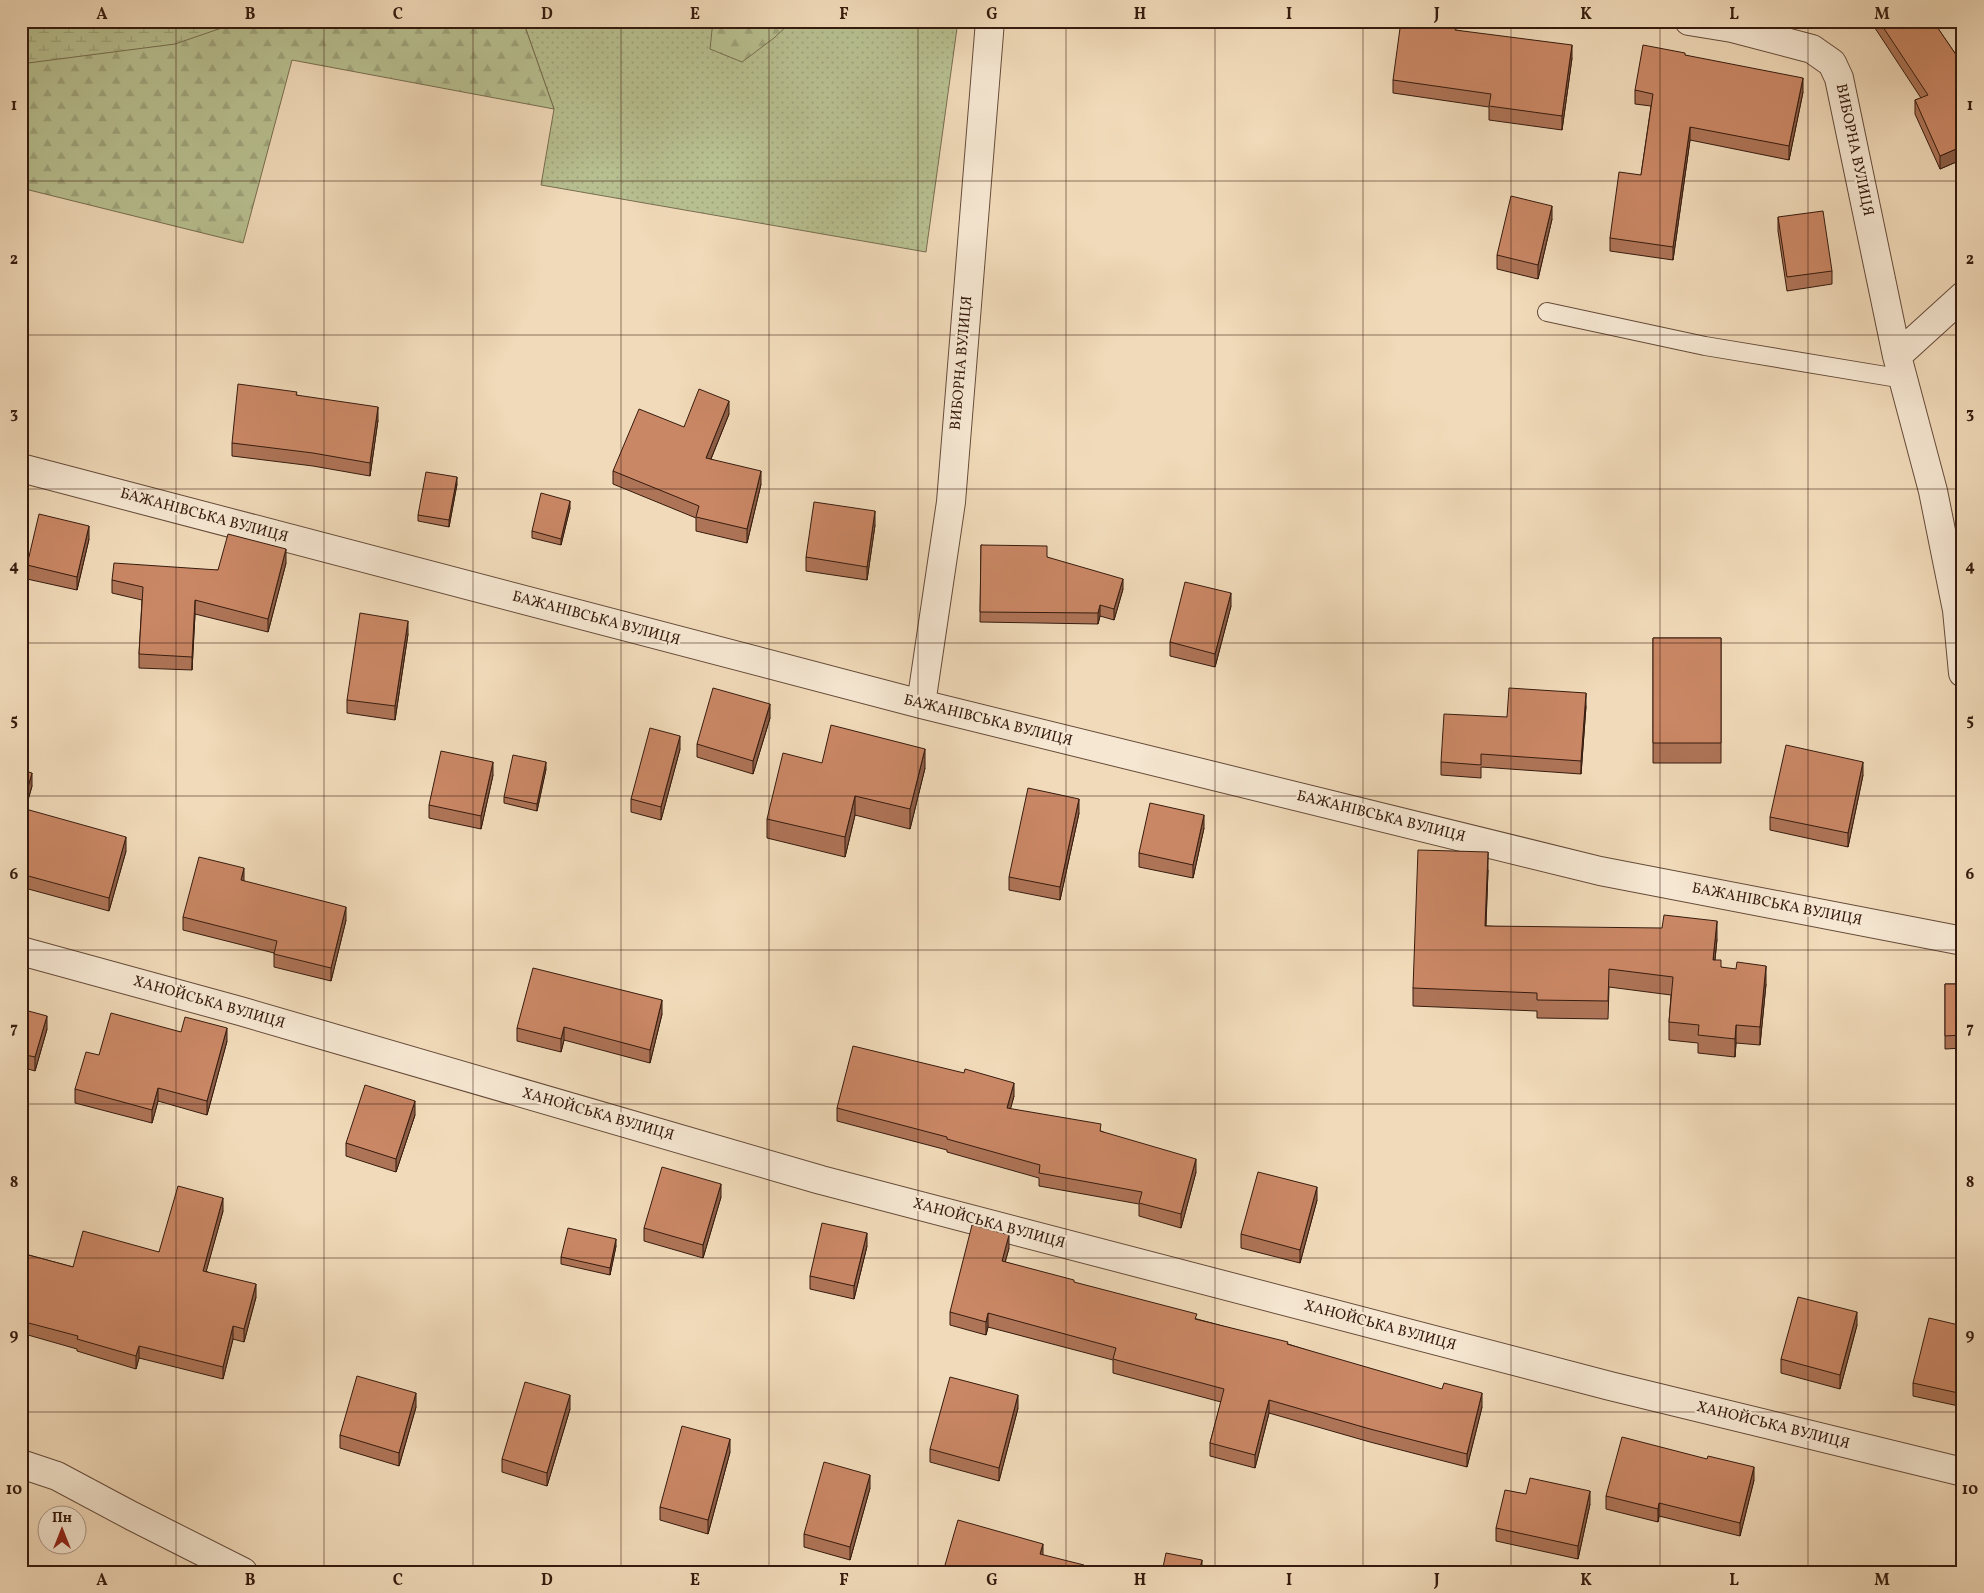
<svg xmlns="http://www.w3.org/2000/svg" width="1984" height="1593" font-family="Vollkorn,serif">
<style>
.grass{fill:url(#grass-dots);stroke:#776e50}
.forest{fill:url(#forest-firs);stroke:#776e50}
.wetland{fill:url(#wetland-marsh);stroke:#776e50}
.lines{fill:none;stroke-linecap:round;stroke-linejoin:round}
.service-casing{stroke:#654b39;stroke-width:20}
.minor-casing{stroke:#654b39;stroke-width:30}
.service{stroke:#f6e7d2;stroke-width:18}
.minor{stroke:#f6e7d2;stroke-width:28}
.wall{fill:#ae7457;stroke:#361b0e}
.shaded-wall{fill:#8d5e47;stroke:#361b0e}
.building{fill:#ca8765;stroke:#361b0e}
.grid{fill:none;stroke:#361b0e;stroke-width:1;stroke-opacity:0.55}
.labels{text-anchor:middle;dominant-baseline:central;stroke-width:4.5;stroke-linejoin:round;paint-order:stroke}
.street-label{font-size:15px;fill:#361b0e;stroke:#f6e7d2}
.neatline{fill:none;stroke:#361b0e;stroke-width:2}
.grid-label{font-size:16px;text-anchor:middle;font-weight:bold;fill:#361b0e}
</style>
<defs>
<pattern id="grass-dots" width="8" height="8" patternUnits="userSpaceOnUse" patternTransform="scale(1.25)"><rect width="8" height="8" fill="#b8c091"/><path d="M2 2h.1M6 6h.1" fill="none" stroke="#9fa47c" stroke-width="1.8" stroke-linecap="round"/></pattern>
<pattern id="forest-firs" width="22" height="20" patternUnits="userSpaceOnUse" patternTransform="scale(1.25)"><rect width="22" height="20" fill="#b8c091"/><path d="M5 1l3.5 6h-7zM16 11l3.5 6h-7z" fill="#9fa47c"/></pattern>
<pattern id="wetland-marsh" width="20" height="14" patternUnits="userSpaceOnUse" patternTransform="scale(1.25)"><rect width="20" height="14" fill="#b8c091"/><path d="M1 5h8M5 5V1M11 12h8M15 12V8" fill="none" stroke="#9fa47c"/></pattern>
</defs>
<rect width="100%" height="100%" fill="#f1dab9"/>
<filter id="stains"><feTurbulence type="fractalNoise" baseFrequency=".004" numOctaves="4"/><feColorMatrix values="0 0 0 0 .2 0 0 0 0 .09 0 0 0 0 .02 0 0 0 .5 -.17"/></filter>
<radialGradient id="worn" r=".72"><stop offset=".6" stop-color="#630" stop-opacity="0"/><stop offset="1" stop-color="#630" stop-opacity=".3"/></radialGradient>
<path class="grass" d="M 523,21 L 958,21 L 926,252 L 541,185 L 554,109 Z"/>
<path class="forest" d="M 21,21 L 523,21 L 554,109 L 292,60 L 243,243 L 21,188 Z
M 713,21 L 792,21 L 774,38 L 742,62 L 710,49 Z"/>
<path class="wetland" d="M 21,21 L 242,21 L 175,44 L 28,63 L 21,61 Z"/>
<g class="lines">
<g class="service-casing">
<path id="service" d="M 1547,312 L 1705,346 L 1904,379"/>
</g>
<g class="minor-casing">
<path id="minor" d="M 1689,21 L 1732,28 L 1812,49 L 1832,63 L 1839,78 L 1897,356 L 1933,491 L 1957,610 L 1963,673
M 1897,356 L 1963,296
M 21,468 L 921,704 L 1600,871 L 1963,941
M 921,704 L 951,502 L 990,21
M 21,951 L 240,1011 L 821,1180 L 1610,1386 L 1963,1472
M 21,1464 L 57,1476 L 132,1516 L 243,1572"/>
</g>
<use href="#service" class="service"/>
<use href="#minor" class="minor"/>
</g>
<path class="wall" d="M 1873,21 L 1933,21 L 1963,65 L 1963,159 L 1940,169 L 1915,114 L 1915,100 L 1921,98 L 1873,25 Z
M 1456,30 L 1572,58 L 1562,130 L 1489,120 L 1489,107 L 1393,93 L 1393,80 Z
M 1685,55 L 1803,92 L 1789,160 L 1690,140 L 1673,260 L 1610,251 L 1610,238 L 1641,175 L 1651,106 L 1635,104 L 1635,90 Z
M 1778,217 L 1832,271 L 1832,284 L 1787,291 L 1778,231 Z
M 1552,219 L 1538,279 L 1497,269 L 1497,255 Z
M 297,395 L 378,420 L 370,476 L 313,466 L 232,456 L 232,443 Z
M 729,414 L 711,459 L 761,484 L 747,543 L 696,531 L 696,518 L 613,484 L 613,471 L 684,427 Z
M 457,484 L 449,527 L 418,521 L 418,515 Z
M 570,508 L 561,545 L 532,538 L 532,531 Z
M 875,525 L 867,580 L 806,571 L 806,557 Z
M 89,539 L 77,590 L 27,579 L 27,565 Z
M 981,545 L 1047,557 L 1123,589 L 1114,620 L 1100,616 L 1098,624 L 980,622 Z
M 286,563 L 268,632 L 195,614 L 192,670 L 139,668 L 139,654 L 142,600 L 112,593 L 112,580 L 218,570 Z
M 1231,606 L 1215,667 L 1170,656 L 1170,642 Z
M 408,634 L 395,720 L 347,713 L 347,700 Z
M 1653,638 L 1721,638 L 1721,763 L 1653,763 Z
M 1586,706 L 1581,774 L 1481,767 L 1481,778 L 1441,775 L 1441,762 L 1507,717 Z
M 770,718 L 753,774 L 697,757 L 697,744 Z
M 680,749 L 661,820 L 631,812 L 631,799 Z
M 822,763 L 925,768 L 910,829 L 855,815 L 845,857 L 767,838 L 767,819 Z
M 546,769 L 537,811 L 504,803 L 504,797 Z
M 21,770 L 32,786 L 25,809 L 126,851 L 109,911 L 21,887 Z
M 493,775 L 481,829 L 429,818 L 429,805 Z
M 1863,775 L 1848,847 L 1770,830 L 1770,817 Z
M 1079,813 L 1060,900 L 1009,890 L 1009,877 Z
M 1204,828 L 1193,878 L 1139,867 L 1139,853 Z
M 1488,870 L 1486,926 L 1717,939 L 1715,960 L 1721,967 L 1766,984 L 1760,1045 L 1736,1043 L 1735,1057 L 1698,1053 L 1698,1043 L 1669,1040 L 1669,1022 L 1671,995 L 1609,987 L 1608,1019 L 1537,1018 L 1537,1011 L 1413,1006 L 1413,988 Z
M 244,881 L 346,920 L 331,981 L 274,967 L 274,953 L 183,930 L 183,917 Z
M 1945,984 L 1963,984 L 1963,1048 L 1945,1049 Z
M 21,1009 L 47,1029 L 35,1071 L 21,1067 Z
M 662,1014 L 650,1063 L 564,1040 L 561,1052 L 517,1041 L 517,1028 Z
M 181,1032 L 227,1041 L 207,1115 L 158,1101 L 152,1123 L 75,1103 L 75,1089 L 99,1055 Z
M 1014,1096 L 1010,1109 L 1101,1131 L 1196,1172 L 1181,1228 L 1139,1216 L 1139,1204 L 1039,1186 L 1039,1178 L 947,1152 L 947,1150 L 837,1121 L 837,1108 Z
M 415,1115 L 396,1172 L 346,1156 L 346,1143 Z
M 721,1197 L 703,1258 L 644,1241 L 644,1228 Z
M 1317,1200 L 1300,1263 L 1241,1248 L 1241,1234 Z
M 223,1211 L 206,1271 L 256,1297 L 244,1342 L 233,1339 L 223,1379 L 139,1358 L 136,1369 L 77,1351 L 77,1349 L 21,1333 L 21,1253 L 73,1267 L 159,1252 Z
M 616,1246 L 610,1275 L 561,1264 L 561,1257 Z
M 867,1246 L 854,1299 L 810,1289 L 810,1276 Z
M 1009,1248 L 1005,1262 L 1197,1319 L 1288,1344 L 1482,1407 L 1467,1467 L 1370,1442 L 1269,1413 L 1255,1468 L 1210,1456 L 1210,1443 L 1221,1402 L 1113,1373 L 1113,1360 L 988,1327 L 986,1335 L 950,1325 L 950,1312 Z
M 1857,1325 L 1840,1389 L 1781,1373 L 1781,1359 Z
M 1963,1326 L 1963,1407 L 1913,1396 L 1913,1383 Z
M 416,1407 L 399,1466 L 340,1448 L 340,1435 Z
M 1018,1408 L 999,1481 L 930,1462 L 930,1449 Z
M 570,1409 L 547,1486 L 502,1472 L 502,1459 Z
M 730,1452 L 708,1534 L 660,1520 L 660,1507 Z
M 1754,1480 L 1740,1536 L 1659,1516 L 1658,1522 L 1606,1509 L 1606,1496 Z
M 870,1488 L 850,1560 L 804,1547 L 804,1534 Z
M 1526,1494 L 1590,1504 L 1578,1559 L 1496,1541 L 1496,1528 Z"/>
<path class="shaded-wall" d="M 1572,45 L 1572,58 L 1562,130 L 1562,116 Z
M 1803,78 L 1803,92 L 1789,160 L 1789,146 Z
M 1690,127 L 1690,140 L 1673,260 L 1673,247 Z
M 1963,146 L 1963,159 L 1940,169 L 1940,156 Z
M 1552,206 L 1552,219 L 1538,279 L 1538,265 Z
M 729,401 L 729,414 L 706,471 L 706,458 Z
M 378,407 L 378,420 L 370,476 L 370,463 Z
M 761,471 L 761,484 L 747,543 L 747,529 Z
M 457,477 L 457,484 L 449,527 L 449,520 Z
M 570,501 L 570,508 L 561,545 L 561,539 Z
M 875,511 L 875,525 L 867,580 L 867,567 Z
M 89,526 L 89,539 L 77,590 L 77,577 Z
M 286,549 L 286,563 L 268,632 L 268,619 Z
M 1123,579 L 1123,589 L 1114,620 L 1114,609 Z
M 1231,593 L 1231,606 L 1215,667 L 1215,654 Z
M 195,600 L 195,614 L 192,670 L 192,657 Z
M 1100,605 L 1100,616 L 1098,624 L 1098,613 Z
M 408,621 L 408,634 L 395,720 L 395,706 Z
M 1586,693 L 1586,706 L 1581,774 L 1581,761 Z
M 770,704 L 770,718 L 753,774 L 753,761 Z
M 680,736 L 680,749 L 661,820 L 661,807 Z
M 925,749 L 925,768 L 910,829 L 910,809 Z
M 493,762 L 493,775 L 481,829 L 481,816 Z
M 546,762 L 546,769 L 537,811 L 537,804 Z
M 1863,762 L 1863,775 L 1848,847 L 1848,833 Z
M 32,773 L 32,786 L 22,822 L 22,808 Z
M 855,796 L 855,815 L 845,857 L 845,837 Z
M 1079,799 L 1079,813 L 1060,900 L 1060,887 Z
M 1204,815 L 1204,828 L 1193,878 L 1193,865 Z
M 126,837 L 126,851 L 109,911 L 109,898 Z
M 1488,852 L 1488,870 L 1485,944 L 1485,926 Z
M 244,868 L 244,881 L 241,880 Z
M 346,907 L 346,920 L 331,981 L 331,968 Z
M 1717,921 L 1717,939 L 1713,978 L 1713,960 Z
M 1766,966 L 1766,984 L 1760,1045 L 1760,1027 Z
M 662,1000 L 662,1014 L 650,1063 L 650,1050 Z
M 47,1016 L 47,1029 L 35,1071 L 35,1057 Z
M 1736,1025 L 1736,1043 L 1735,1057 L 1735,1039 Z
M 564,1027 L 564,1040 L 561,1052 L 561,1039 Z
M 227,1028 L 227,1041 L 207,1115 L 207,1101 Z
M 1014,1083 L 1014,1096 L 1007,1122 L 1007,1108 Z
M 158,1088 L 158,1101 L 152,1123 L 152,1110 Z
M 415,1101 L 415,1115 L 396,1172 L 396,1159 Z
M 1196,1159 L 1196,1172 L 1181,1228 L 1181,1214 Z
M 721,1184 L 721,1197 L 703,1258 L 703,1245 Z
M 1317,1187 L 1317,1200 L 1300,1263 L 1300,1250 Z
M 223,1198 L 223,1211 L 203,1283 L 203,1271 Z
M 867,1233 L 867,1246 L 854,1299 L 854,1286 Z
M 1009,1235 L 1009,1248 L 1002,1274 L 1002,1261 Z
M 616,1239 L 616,1246 L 610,1275 L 610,1268 Z
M 256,1284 L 256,1297 L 244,1342 L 244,1329 Z
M 1857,1312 L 1857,1325 L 1840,1389 L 1840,1375 Z
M 988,1313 L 988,1327 L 986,1335 L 986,1322 Z
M 233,1326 L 233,1339 L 223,1379 L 223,1367 Z
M 139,1346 L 139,1358 L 136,1369 L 136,1356 Z
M 416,1393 L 416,1407 L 399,1466 L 399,1453 Z
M 1482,1393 L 1482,1407 L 1467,1467 L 1467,1454 Z
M 570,1395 L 570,1409 L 547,1486 L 547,1473 Z
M 1018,1395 L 1018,1408 L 999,1481 L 999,1468 Z
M 1269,1400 L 1269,1413 L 1255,1468 L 1255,1455 Z
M 730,1439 L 730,1452 L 708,1534 L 708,1520 Z
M 1754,1467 L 1754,1480 L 1740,1536 L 1740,1523 Z
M 870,1475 L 870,1488 L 850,1560 L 850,1547 Z
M 1590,1491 L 1590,1504 L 1578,1559 L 1578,1546 Z
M 1659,1503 L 1659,1516 L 1658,1522 L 1658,1509 Z
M 1043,1544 L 1043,1562 L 1040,1554 Z
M 1202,1560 L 1202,1572 L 1199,1572 Z"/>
<path class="building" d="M 1401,21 L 1416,21 L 1456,27 L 1455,30 L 1572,45 L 1562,116 L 1489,106 L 1491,94 L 1393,80 Z
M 1879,21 L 1933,21 L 1963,65 L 1963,146 L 1940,156 L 1915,100 L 1928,95 Z
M 1643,45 L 1685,53 L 1685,55 L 1803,78 L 1789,146 L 1690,127 L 1673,247 L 1610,238 L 1619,172 L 1641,175 L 1653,94 L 1635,90 Z
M 1511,196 L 1552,206 L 1538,265 L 1497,255 Z
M 1823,211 L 1832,271 L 1787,277 L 1778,217 Z
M 238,384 L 297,392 L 296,395 L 378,407 L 370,463 L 313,453 L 232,443 Z
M 699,389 L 729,401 L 706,458 L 761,471 L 747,529 L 696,517 L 699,506 L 613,471 L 639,409 L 684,427 Z
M 426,472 L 457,477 L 449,520 L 418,515 Z
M 541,493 L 570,501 L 561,539 L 532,531 Z
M 814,502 L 875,511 L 867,567 L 806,557 Z
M 39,514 L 89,526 L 77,577 L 27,565 Z
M 228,534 L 286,549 L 268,619 L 195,600 L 192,657 L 139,654 L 143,587 L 112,580 L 114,563 L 218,570 Z
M 981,545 L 1047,546 L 1047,557 L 1123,579 L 1114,609 L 1100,605 L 1098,613 L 980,612 Z
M 1185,582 L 1231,593 L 1215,654 L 1170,642 Z
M 360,613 L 408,621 L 395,706 L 347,700 Z
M 1653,638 L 1721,638 L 1721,743 L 1653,743 Z
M 713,688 L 770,704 L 753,761 L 697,744 Z
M 1509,688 L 1586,693 L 1581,761 L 1481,754 L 1481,765 L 1441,762 L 1444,714 L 1507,717 Z
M 831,725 L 925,749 L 910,809 L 855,796 L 845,837 L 767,819 L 783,753 L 822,763 Z
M 650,728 L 680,736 L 661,807 L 631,799 Z
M 1786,745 L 1863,762 L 1848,833 L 1770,817 Z
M 441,751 L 493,762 L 481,816 L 429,805 Z
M 513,755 L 546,762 L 537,804 L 504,797 Z
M 21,770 L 32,773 L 22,808 L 126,837 L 109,898 L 21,874 Z
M 1028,788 L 1079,799 L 1060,887 L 1009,877 Z
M 1150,803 L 1204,815 L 1193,865 L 1139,853 Z
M 1418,850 L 1488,852 L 1485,926 L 1662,928 L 1664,915 L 1717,921 L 1713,960 L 1721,960 L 1721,967 L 1736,969 L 1737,962 L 1766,966 L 1760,1027 L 1736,1025 L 1735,1039 L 1698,1035 L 1699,1025 L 1669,1022 L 1673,977 L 1609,969 L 1608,1001 L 1537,1000 L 1537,993 L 1413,988 Z
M 199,857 L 244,868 L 241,880 L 346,907 L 331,968 L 274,954 L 277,941 L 183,917 Z
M 533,968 L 662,1000 L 650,1050 L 564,1027 L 561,1039 L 517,1028 Z
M 1945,984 L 1963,984 L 1963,1035 L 1945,1036 Z
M 21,1009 L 47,1016 L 35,1057 L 21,1054 Z
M 111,1013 L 181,1032 L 185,1017 L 227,1028 L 207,1101 L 158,1088 L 152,1110 L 75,1089 L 86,1052 L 99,1055 Z
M 853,1046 L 964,1073 L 965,1069 L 1014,1083 L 1007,1108 L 1101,1124 L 1100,1131 L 1196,1159 L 1181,1214 L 1139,1203 L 1142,1192 L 1039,1173 L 1040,1165 L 947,1139 L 947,1137 L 837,1108 Z
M 365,1085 L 415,1101 L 396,1159 L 346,1143 Z
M 662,1167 L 721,1184 L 703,1245 L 644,1228 Z
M 1258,1172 L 1317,1187 L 1300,1250 L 1241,1234 Z
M 178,1186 L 223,1198 L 203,1271 L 256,1284 L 244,1329 L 233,1326 L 223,1367 L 139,1346 L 136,1356 L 77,1339 L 78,1336 L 21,1321 L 21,1253 L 73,1267 L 83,1231 L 159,1252 Z
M 822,1223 L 867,1233 L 854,1286 L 810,1276 Z
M 972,1225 L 1009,1235 L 1002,1261 L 1074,1280 L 1074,1282 L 1197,1314 L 1195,1319 L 1288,1342 L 1287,1344 L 1442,1389 L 1444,1383 L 1482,1393 L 1467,1454 L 1370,1429 L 1269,1400 L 1255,1455 L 1210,1443 L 1224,1389 L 1113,1359 L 1116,1348 L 988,1313 L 986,1322 L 950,1312 Z
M 568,1228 L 616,1239 L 610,1268 L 561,1257 Z
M 1798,1297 L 1857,1312 L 1840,1375 L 1781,1359 Z
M 1929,1318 L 1963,1326 L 1963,1394 L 1913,1383 Z
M 357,1376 L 416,1393 L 399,1453 L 340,1435 Z
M 950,1377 L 1018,1395 L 999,1468 L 930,1449 Z
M 525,1382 L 570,1395 L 547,1473 L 502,1459 Z
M 682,1426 L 730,1439 L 708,1520 L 660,1507 Z
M 1622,1437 L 1707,1459 L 1708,1456 L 1754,1467 L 1740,1523 L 1659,1503 L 1658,1509 L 1606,1496 Z
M 824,1462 L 870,1475 L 850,1547 L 804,1534 Z
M 1530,1478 L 1590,1491 L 1578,1546 L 1496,1528 L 1505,1490 L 1526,1494 Z
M 958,1520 L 1043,1544 L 1040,1554 L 1084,1565 L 1082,1572 L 943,1572 Z
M 1166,1553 L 1202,1560 L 1199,1572 L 1162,1572 Z"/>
<path class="grid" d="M 176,21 L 176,1572M 324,21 L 324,1572M 473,21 L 473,1572M 621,21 L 621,1572M 769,21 L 769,1572M 918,21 L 918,1572M 1066,21 L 1066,1572M 1215,21 L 1215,1572M 1363,21 L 1363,1572M 1511,21 L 1511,1572M 1660,21 L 1660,1572M 1808,21 L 1808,1572M 21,181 L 1963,181M 21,335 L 1963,335M 21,489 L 1963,489M 21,643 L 1963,643M 21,796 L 1963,796M 21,950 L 1963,950M 21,1104 L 1963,1104M 21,1258 L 1963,1258M 21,1412 L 1963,1412"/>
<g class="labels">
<g class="street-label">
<text transform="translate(1854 150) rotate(78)">ВИБОРНА ВУЛИЦЯ</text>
<text transform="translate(962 363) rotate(-85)">ВИБОРНА ВУЛИЦЯ</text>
<text transform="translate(204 516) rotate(15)">БАЖАНІВСЬКА ВУЛИЦЯ</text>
<text transform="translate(596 619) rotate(15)">БАЖАНІВСЬКА ВУЛИЦЯ</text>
<text transform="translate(988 721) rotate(14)">БАЖАНІВСЬКА ВУЛИЦЯ</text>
<text transform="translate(1381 817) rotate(14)">БАЖАНІВСЬКА ВУЛИЦЯ</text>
<text transform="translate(1777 905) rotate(11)">БАЖАНІВСЬКА ВУЛИЦЯ</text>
<text transform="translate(209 1003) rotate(16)">ХАНОЙСЬКА ВУЛИЦЯ</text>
<text transform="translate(598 1115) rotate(16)">ХАНОЙСЬКА ВУЛИЦЯ</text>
<text transform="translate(989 1224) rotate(15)">ХАНОЙСЬКА ВУЛИЦЯ</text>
<text transform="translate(1380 1326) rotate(15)">ХАНОЙСЬКА ВУЛИЦЯ</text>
<text transform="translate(1773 1426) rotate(14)">ХАНОЙСЬКА ВУЛИЦЯ</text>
</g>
</g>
<rect width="1984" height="1593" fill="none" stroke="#f1dab9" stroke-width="55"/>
<g transform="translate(62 1530)"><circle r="24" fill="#f6e7d2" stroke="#a99584"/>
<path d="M0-4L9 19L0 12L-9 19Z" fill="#8f2418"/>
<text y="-8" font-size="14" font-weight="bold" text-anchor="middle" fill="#361b0e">Пн</text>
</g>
<rect x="28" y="28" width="1928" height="1538" class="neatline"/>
<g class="grid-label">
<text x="102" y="19">A</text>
<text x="250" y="19">B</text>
<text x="398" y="19">C</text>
<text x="547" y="19">D</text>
<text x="695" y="19">E</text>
<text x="844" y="19">F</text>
<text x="992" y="19">G</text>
<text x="1140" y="19">H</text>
<text x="1289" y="19">I</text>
<text x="1437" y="19">J</text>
<text x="1586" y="19">K</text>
<text x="1734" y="19">L</text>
<text x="1882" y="19">M</text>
<text x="14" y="110">1</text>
<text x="1970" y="110">1</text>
<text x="14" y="264">2</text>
<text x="1970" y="264">2</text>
<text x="14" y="418">3</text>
<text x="1970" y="418">3</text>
<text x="14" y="571">4</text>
<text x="1970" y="571">4</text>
<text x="14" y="725">5</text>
<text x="1970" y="725">5</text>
<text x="14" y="879">6</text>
<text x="1970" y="879">6</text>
<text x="14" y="1033">7</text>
<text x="1970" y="1033">7</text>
<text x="14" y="1187">8</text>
<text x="1970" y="1187">8</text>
<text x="14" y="1340">9</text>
<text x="1970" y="1340">9</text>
<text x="14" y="1494">10</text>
<text x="1970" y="1494">10</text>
<text x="102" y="1585">A</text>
<text x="250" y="1585">B</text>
<text x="398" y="1585">C</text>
<text x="547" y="1585">D</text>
<text x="695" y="1585">E</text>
<text x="844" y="1585">F</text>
<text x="992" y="1585">G</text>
<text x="1140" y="1585">H</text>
<text x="1289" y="1585">I</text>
<text x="1437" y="1585">J</text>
<text x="1586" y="1585">K</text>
<text x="1734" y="1585">L</text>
<text x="1882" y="1585">M</text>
</g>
<rect width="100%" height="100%" filter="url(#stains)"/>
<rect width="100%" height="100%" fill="url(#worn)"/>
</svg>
